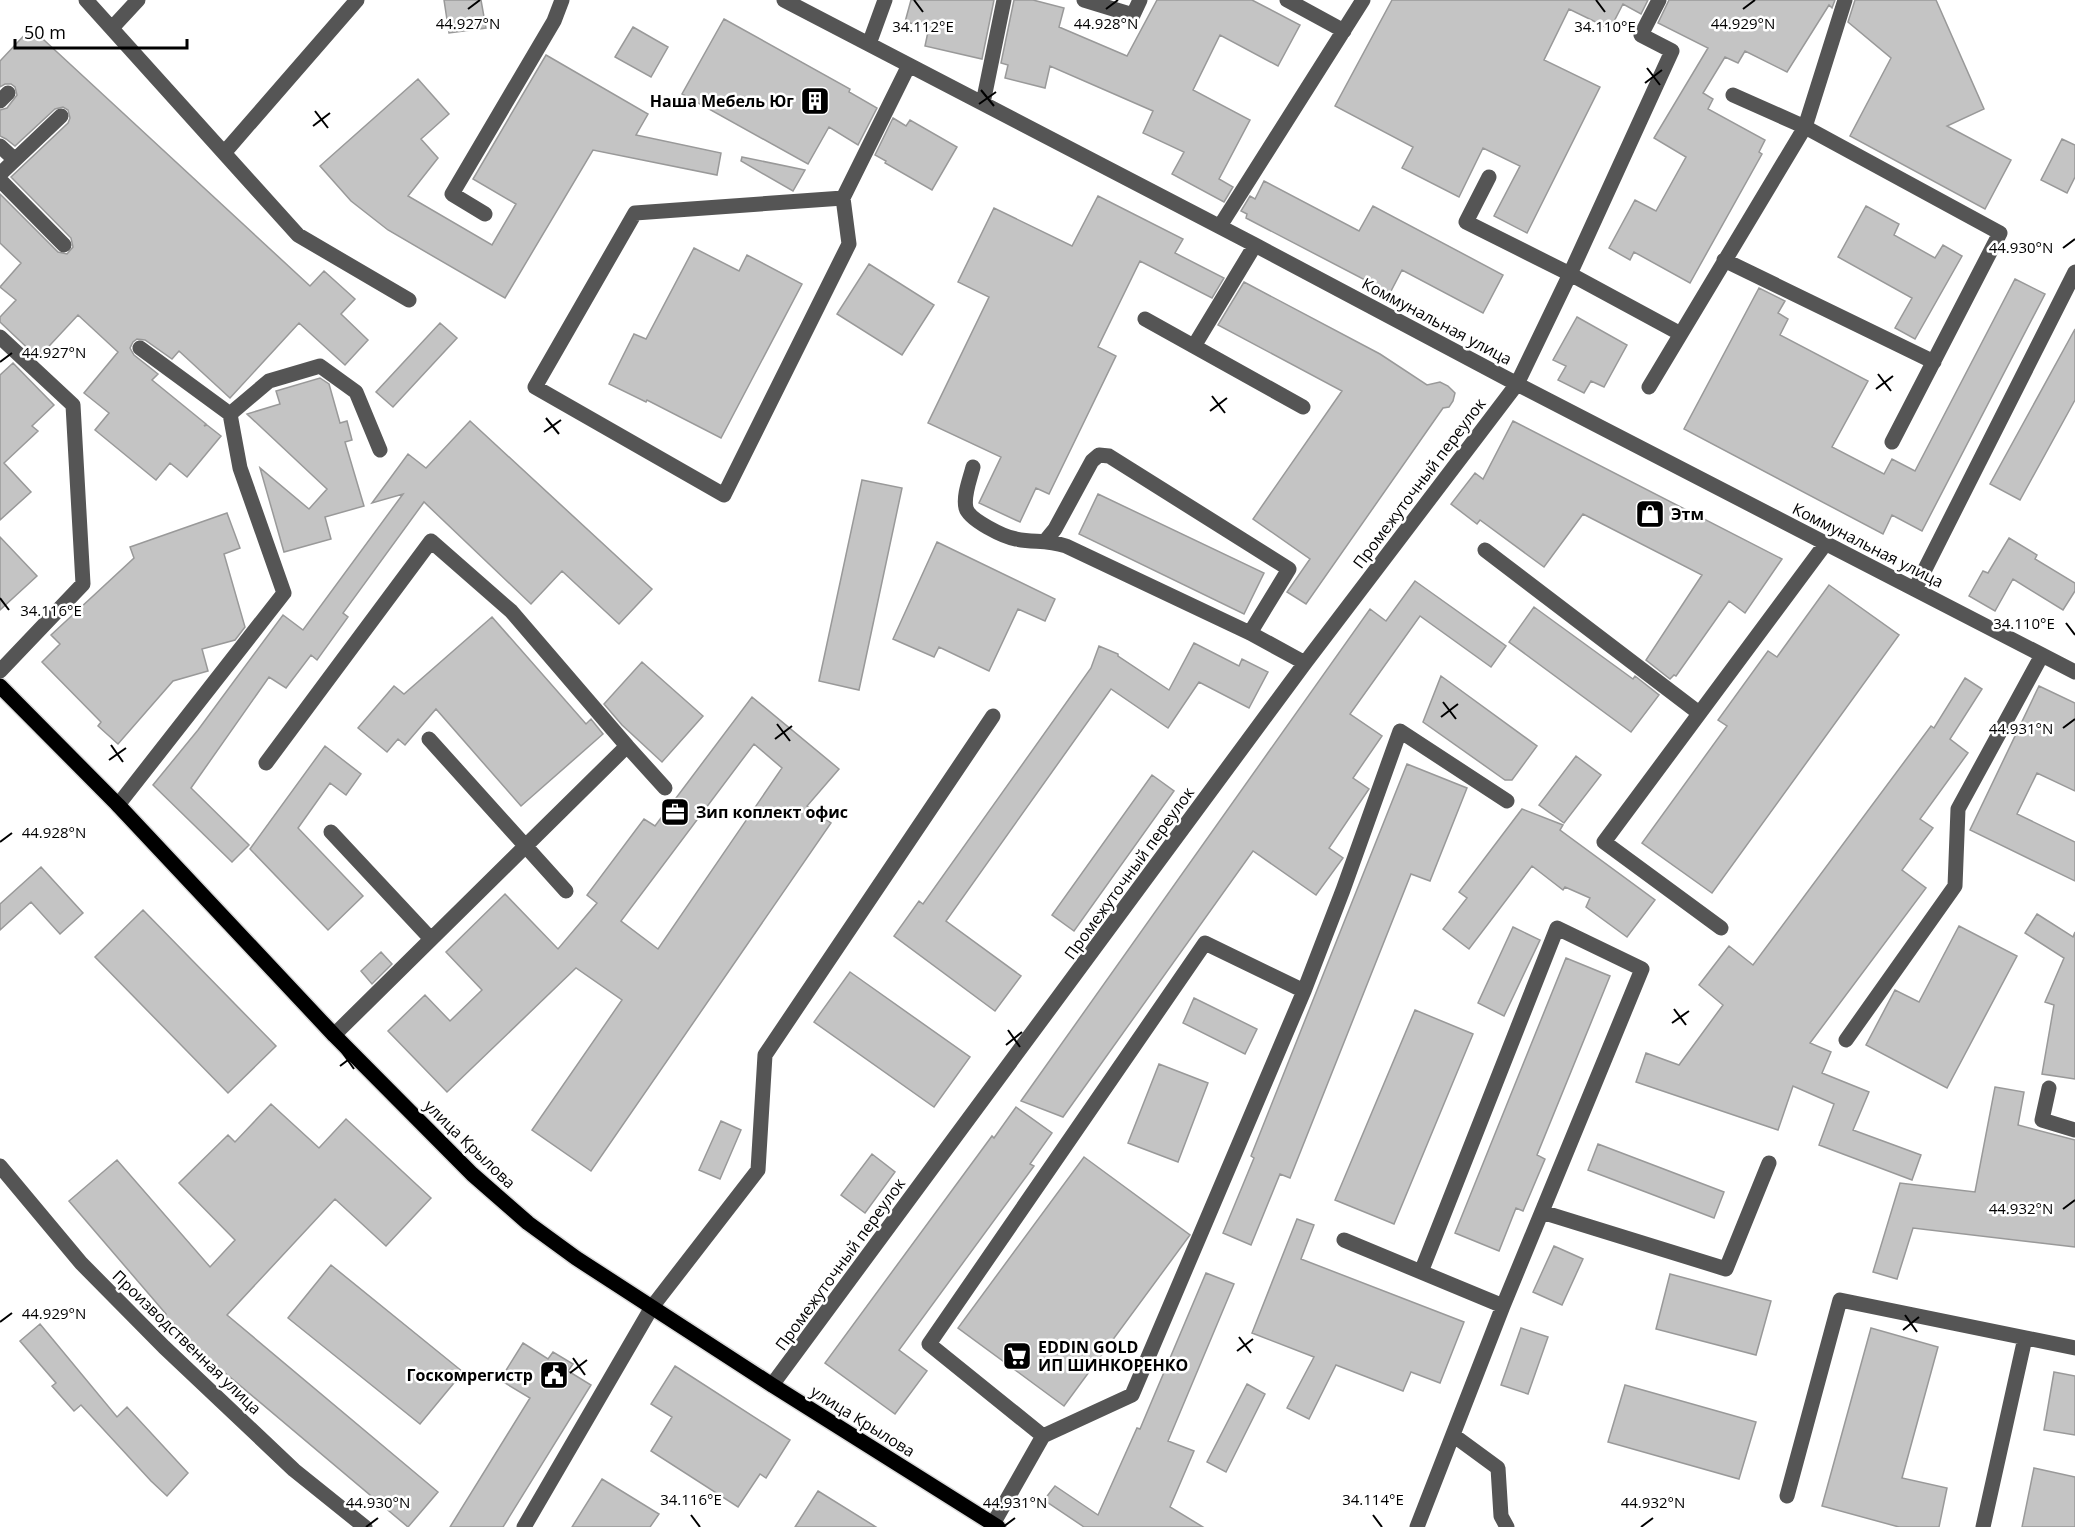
<svg xmlns="http://www.w3.org/2000/svg" width="2075" height="1527" font-family="'Open Sans',sans-serif">
<style>
.building{fill:#c4c4c4;stroke:#999;stroke-width:1.5;fill-rule:evenodd}
.lines{fill:none;stroke-linecap:round;stroke-linejoin:round}
.major-casing{stroke:#dbdbdb;stroke-width:18}
.minor{stroke:#555;stroke-width:15}
.major{stroke:#000;stroke-width:15}
.ticks{fill:none;stroke:#000;stroke-width:2}
.labels{text-anchor:middle;dominant-baseline:central;stroke-width:5;stroke-linejoin:round;paint-order:stroke}
.poi-label{font-size:16px;font-weight:bold;fill:#000;stroke:#fff;text-anchor:start}
.street-label{font-size:16px;fill:#000;stroke:#fff}
.ticks-label{font-size:15px;text-anchor:middle;fill:#000;stroke:#fff;stroke-width:5;stroke-linejoin:round;paint-order:stroke}
</style>
<rect width="100%" height="100%" fill="#fff"/>
<path class="building" d="M 444,0 L 481,0 L 486,28 L 449,33 Z
M 911,0 L 994,0 L 982,59 L 925,46 L 929,27 L 905,22 Z
M 1014,0 L 1033,0 L 1064,8 L 1059,27 L 1127,56 L 1157,0 L 1252,0 L 1300,25 L 1278,66 L 1220,35 L 1193,90 L 1250,120 L 1219,179 L 1233,187 L 1224,202 L 1172,174 L 1184,152 L 1143,133 L 1153,111 L 1050,66 L 1045,88 L 1005,78 L 1008,65 L 1001,63 Z
M 1392,0 L 1648,0 L 1641,14 L 1623,4 L 1610,29 L 1569,9 L 1544,60 L 1600,87 L 1527,233 L 1494,216 L 1520,166 L 1483,148 L 1459,197 L 1402,168 L 1413,147 L 1335,106 Z
M 1669,0 L 1835,0 L 1832,8 L 1829,5 L 1787,72 L 1745,51 L 1738,63 L 1725,57 L 1703,93 L 1713,99 L 1708,109 L 1765,140 L 1759,152 L 1762,154 L 1690,283 L 1634,252 L 1630,260 L 1609,248 L 1635,200 L 1656,211 L 1686,157 L 1654,138 L 1708,48 L 1658,23 Z
M 1855,0 L 1936,0 L 1984,109 L 1947,126 L 2011,160 L 1985,209 L 1850,136 L 1891,58 L 1848,22 Z
M 724,19 L 850,89 L 849,92 L 877,108 L 858,145 L 829,127 L 808,164 L 682,94 Z
M 633,27 L 668,47 L 651,77 L 615,57 Z
M 31,28 L 310,286 L 324,271 L 355,299 L 341,314 L 368,340 L 345,365 L 299,323 L 230,398 L 179,351 L 172,359 L 145,340 L 137,339 L 133,342 L 130,348 L 134,355 L 158,374 L 152,380 L 206,424 L 204,426 L 207,425 L 221,436 L 187,477 L 170,463 L 156,480 L 95,430 L 109,413 L 84,393 L 118,352 L 78,315 L 38,358 L 0,322 L 0,317 L 16,300 L 0,287 L 21,263 L 0,243 L 0,194 L 58,252 L 67,254 L 73,247 L 71,238 L 11,177 L 68,123 L 70,118 L 68,110 L 63,107 L 55,109 L 15,146 L 6,139 L 0,136 L 0,110 L 7,108 L 17,95 L 15,87 L 11,84 L 5,84 L 0,87 L 0,61 Z
M 546,55 L 648,114 L 636,135 L 721,153 L 717,175 L 593,150 L 505,298 L 388,230 L 351,201 L 320,166 L 418,79 L 449,114 L 421,139 L 438,158 L 408,196 L 492,245 L 516,204 L 473,179 Z
M 893,118 L 906,126 L 910,120 L 957,147 L 932,190 L 885,163 L 886,161 L 875,155 Z
M 2062,139 L 2075,145 L 2075,177 L 2067,193 L 2041,180 Z
M 742,157 L 805,170 L 793,191 L 741,161 Z
M 1264,181 L 1359,231 L 1373,206 L 1503,275 L 1483,313 L 1402,270 L 1390,293 L 1246,218 L 1247,214 L 1241,211 L 1250,196 L 1255,199 Z
M 1098,196 L 1183,239 L 1175,253 L 1224,278 L 1212,298 L 1140,261 L 1098,347 L 1116,356 L 1049,494 L 1036,488 L 1020,522 L 979,503 L 1001,457 L 928,423 L 989,297 L 958,282 L 994,208 L 1072,246 Z
M 1866,206 L 1899,224 L 1894,235 L 1935,258 L 1943,245 L 1962,256 L 1915,339 L 1895,328 L 1912,298 L 1838,257 Z
M 694,248 L 739,271 L 747,255 L 802,284 L 721,438 L 647,400 L 646,402 L 609,384 L 634,334 L 646,339 Z
M 869,264 L 934,305 L 902,355 L 837,314 Z
M 2015,279 L 2045,294 L 1922,531 L 1892,515 L 1883,534 L 1684,429 L 1759,288 L 1785,301 L 1778,313 L 1788,319 L 1780,335 L 1868,381 L 1832,447 L 1884,474 L 1892,459 L 1915,471 Z
M 1244,282 L 1380,354 L 1427,385 L 1440,382 L 1448,386 L 1455,393 L 1453,401 L 1449,407 L 1443,408 L 1306,604 L 1287,592 L 1310,559 L 1253,519 L 1342,391 L 1218,325 Z
M 1577,317 L 1627,345 L 1604,387 L 1591,381 L 1584,393 L 1558,380 L 1566,366 L 1553,360 Z
M 440,323 L 457,338 L 393,407 L 376,392 Z
M 2075,329 L 2075,400 L 2020,500 L 1990,484 Z
M 13,363 L 54,405 L 32,426 L 38,431 L 4,463 L 31,492 L 0,520 L 0,375 Z
M 320,378 L 329,384 L 340,423 L 347,421 L 352,440 L 345,442 L 364,506 L 325,517 L 331,539 L 284,552 L 260,468 L 309,509 L 327,489 L 247,414 L 280,404 L 276,391 Z
M 470,421 L 652,589 L 619,624 L 562,571 L 531,604 L 424,502 L 343,613 L 348,617 L 317,660 L 311,655 L 286,688 L 269,677 L 191,788 L 249,845 L 232,862 L 153,785 L 198,730 L 283,615 L 303,630 L 403,494 L 372,503 L 408,454 L 426,468 Z
M 1513,421 L 1782,559 L 1745,613 L 1729,601 L 1676,676 L 1674,675 L 1670,679 L 1646,660 L 1702,575 L 1583,514 L 1544,567 L 1480,520 L 1477,524 L 1451,504 L 1475,473 L 1483,479 Z
M 862,480 L 902,488 L 859,690 L 819,681 Z
M 1098,494 L 1264,573 L 1244,614 L 1079,534 Z
M 227,513 L 240,548 L 224,554 L 245,627 L 235,640 L 202,649 L 208,671 L 173,681 L 118,744 L 98,726 L 101,722 L 42,662 L 60,644 L 51,635 L 134,558 L 130,547 Z
M 0,537 L 37,576 L 0,610 Z
M 2009,538 L 2037,555 L 2035,559 L 2075,583 L 2075,591 L 2063,610 L 2013,579 L 1995,611 L 1969,596 L 1983,571 L 1988,573 Z
M 937,542 L 1055,599 L 1045,621 L 1018,609 L 989,671 L 939,647 L 934,657 L 893,639 Z
M 1415,581 L 1506,646 L 1491,667 L 1420,616 L 1350,714 L 1382,736 L 1353,778 L 1369,789 L 1329,848 L 1343,858 L 1316,895 L 1253,851 L 1063,1117 L 1021,1101 L 1370,609 L 1386,621 Z
M 1829,585 L 1899,635 L 1712,893 L 1642,843 L 1727,726 L 1718,720 L 1768,651 L 1777,657 Z
M 1534,607 L 1633,679 L 1635,676 L 1659,695 L 1631,732 L 1509,642 Z
M 492,617 L 586,724 L 591,719 L 603,734 L 521,806 L 436,709 L 405,745 L 398,739 L 387,752 L 358,728 L 394,686 L 404,694 Z
M 1194,643 L 1239,666 L 1242,659 L 1268,672 L 1249,708 L 1199,682 L 1168,728 L 1111,689 L 946,921 L 1021,976 L 995,1011 L 894,936 L 919,901 L 923,904 L 1091,668 L 1099,646 L 1118,654 L 1118,656 L 1169,690 Z
M 642,662 L 703,716 L 662,762 L 622,725 L 604,704 Z
M 1441,676 L 1537,746 L 1512,780 L 1505,780 L 1423,722 Z
M 1965,678 L 1982,689 L 1950,739 L 1968,753 L 1920,819 L 1933,828 L 1902,870 L 1926,888 L 1810,1043 L 1831,1052 L 1822,1073 L 1869,1092 L 1853,1130 L 1921,1155 L 1912,1180 L 1819,1145 L 1834,1104 L 1793,1086 L 1778,1130 L 1636,1082 L 1646,1053 L 1679,1065 L 1723,1005 L 1699,985 L 1729,946 L 1753,965 L 1931,726 L 1934,728 Z
M 2039,686 L 2075,703 L 2075,791 L 2037,773 L 2017,814 L 2075,842 L 2075,881 L 1970,830 Z
M 752,697 L 839,769 L 807,806 L 831,823 L 591,1171 L 532,1130 L 622,1000 L 576,968 L 447,1092 L 388,1031 L 425,995 L 450,1021 L 482,990 L 446,952 L 505,894 L 558,949 L 597,903 L 587,895 L 644,819 L 655,826 ZM 754,744 L 782,768 L 658,949 L 621,921 Z
M 325,746 L 361,774 L 346,795 L 330,783 L 298,828 L 363,896 L 328,930 L 250,849 Z
M 1576,756 L 1601,775 L 1564,823 L 1539,805 Z
M 1407,764 L 1467,788 L 1430,881 L 1411,874 L 1290,1178 L 1280,1174 L 1251,1245 L 1223,1233 L 1254,1158 L 1251,1156 Z
M 1152,775 L 1174,791 L 1074,931 L 1052,915 Z
M 1522,809 L 1563,825 L 1560,830 L 1655,900 L 1627,937 L 1586,907 L 1590,898 L 1565,887 L 1563,890 L 1532,866 L 1469,949 L 1443,929 L 1467,898 L 1459,892 Z
M 41,867 L 83,913 L 60,934 L 31,902 L 0,930 L 0,904 Z
M 143,910 L 276,1046 L 228,1093 L 95,957 Z
M 2037,914 L 2073,937 L 2075,932 L 2075,1079 L 2042,1074 L 2054,1005 L 2045,1002 L 2064,958 L 2025,933 Z
M 1959,926 L 2017,956 L 1947,1088 L 1866,1045 L 1895,990 L 1919,1002 Z
M 1513,927 L 1540,940 L 1504,1016 L 1478,1003 Z
M 381,952 L 392,964 L 372,984 L 361,971 Z
M 1566,958 L 1610,976 L 1537,1155 L 1545,1159 L 1523,1211 L 1516,1208 L 1499,1251 L 1455,1233 Z
M 850,972 L 970,1057 L 934,1107 L 814,1022 Z
M 1194,998 L 1257,1029 L 1245,1054 L 1183,1023 Z
M 1415,1010 L 1473,1034 L 1394,1224 L 1335,1200 Z
M 1159,1064 L 1208,1083 L 1178,1162 L 1128,1143 Z
M 1995,1087 L 2024,1092 L 2018,1125 L 2075,1140 L 2075,1247 L 1913,1228 L 1897,1279 L 1873,1272 L 1900,1183 L 1975,1192 Z
M 271,1104 L 319,1148 L 346,1119 L 431,1198 L 386,1246 L 335,1199 L 227,1315 L 438,1492 L 408,1527 L 161,1319 L 166,1314 L 69,1201 L 117,1160 L 210,1267 L 235,1240 L 179,1183 L 228,1135 L 235,1142 Z
M 1016,1107 L 1052,1133 L 1030,1164 L 1034,1166 L 899,1350 L 927,1371 L 895,1414 L 825,1363 L 992,1136 L 994,1138 Z
M 721,1121 L 741,1130 L 720,1179 L 699,1170 Z
M 1598,1144 L 1724,1192 L 1714,1218 L 1588,1170 Z
M 872,1154 L 895,1172 L 865,1213 L 841,1195 Z
M 1084,1157 L 1190,1235 L 1064,1406 L 958,1328 Z
M 1297,1219 L 1314,1225 L 1301,1259 L 1464,1322 L 1440,1383 L 1411,1372 L 1403,1391 L 1336,1365 L 1309,1419 L 1287,1408 L 1314,1357 L 1252,1333 Z
M 1554,1246 L 1583,1259 L 1562,1305 L 1533,1292 Z
M 331,1265 L 463,1372 L 420,1424 L 288,1318 Z
M 1206,1273 L 1234,1284 L 1168,1441 L 1194,1451 L 1170,1507 L 1203,1527 L 1084,1527 L 1044,1500 L 1055,1486 L 1098,1515 L 1137,1428 L 1140,1429 Z
M 1670,1274 L 1771,1301 L 1756,1355 L 1656,1329 Z
M 40,1324 L 117,1417 L 127,1407 L 188,1473 L 167,1496 L 151,1481 L 81,1405 L 74,1411 L 52,1386 L 56,1383 L 20,1341 Z
M 1521,1328 L 1548,1337 L 1528,1394 L 1501,1385 Z
M 1871,1328 L 1938,1347 L 1902,1478 L 1947,1488 L 1939,1527 L 1899,1527 L 1822,1506 Z
M 523,1343 L 548,1359 L 553,1352 L 573,1364 L 568,1371 L 591,1385 L 503,1527 L 450,1527 L 530,1398 L 500,1380 Z
M 675,1366 L 790,1440 L 766,1478 L 760,1474 L 738,1507 L 651,1451 L 672,1417 L 651,1404 Z
M 2054,1372 L 2075,1376 L 2075,1435 L 2044,1430 Z
M 1247,1384 L 1265,1394 L 1226,1472 L 1207,1462 Z
M 1625,1385 L 1756,1422 L 1739,1479 L 1608,1442 Z
M 2034,1468 L 2075,1477 L 2075,1527 L 2022,1527 Z
M 602,1479 L 659,1514 L 650,1527 L 572,1527 Z
M 818,1491 L 876,1527 L 795,1527 Z"/>
<g class="lines">
<g class="major-casing">
<path id="major" d="M 0,686 L 118,805 L 334,1035 L 472,1174 L 528,1223 L 576,1258 L 772,1385 L 998,1527"/>
</g>
<path class="minor" d="M 86,0 L 298,235 L 409,300
M 784,0 L 1255,245 L 1517,384 L 2075,672
M 1084,0 L 1133,15 L 1140,0
M 1287,0 L 1344,31
M 112,28 L 138,0
M 869,44 L 885,0
M 1733,95 L 1805,127 L 2000,233 L 1892,442
M 0,101 L 8,93
M 983,103 L 1004,0
M 0,146 L 15,160
M 224,153 L 357,0
M 0,174 L 61,116
M 1489,177 L 1466,222 L 1570,274 L 1679,333
M 0,180 L 64,245
M 843,198 L 635,213 L 535,387 L 724,495 L 849,244 L 843,198 L 909,65
M 485,214 L 452,194 L 554,21 L 562,0
M 1220,226 L 1363,0
M 1724,260 L 1934,362
M 1145,319 L 1303,407
M 0,337 L 73,405 L 83,584 L 0,671
M 1194,346 L 1255,245
M 1649,387 L 1805,127 L 1845,0
M 230,414 L 269,381 L 320,366 L 356,392 L 380,450
M 973,467 C 970,479 963,496 966,508 C 969,520 1004,537 1016,539 C 1035,543 1045,539 1066,546 L 1250,633 L 1305,663
M 1046,540 L 1055,529 L 1092,461 L 1099,455 L 1109,456 L 1289,569 L 1250,633
M 1485,550 L 1699,713
M 1915,589 L 2075,272
M 429,739 L 566,891
M 627,746 L 665,788
M 266,763 L 431,541 L 511,611 L 627,746 L 334,1035
M 118,805 L 284,593 L 240,468 L 230,414 L 140,348
M 331,832 L 431,939
M 1721,928 L 1604,842 L 1826,543
M 1846,1040 L 1955,886 L 1958,809 L 2042,655
M 2049,1088 L 2042,1120 L 2075,1130
M 0,1166 L 81,1263 L 164,1347 L 294,1470 L 365,1527
M 1542,1212 L 1726,1269 L 1769,1163
M 1344,1240 L 1503,1306
M 772,1385 L 1305,663 L 1517,384 L 1570,274 L 1672,51 L 1641,35 L 1659,0
M 1453,1435 L 1498,1468 L 1501,1516 L 1507,1527
M 1043,1436 L 1132,1395 L 1304,991 L 1343,890 L 1400,731 L 1507,801
M 1787,1496 L 1840,1300 L 2075,1348
M 993,1524 L 1043,1436 L 929,1344 L 1205,943 L 1304,991
M 524,1527 L 652,1307 L 758,1170 L 765,1055 L 993,716
M 1417,1527 L 1503,1306 L 1642,969 L 1557,928 L 1421,1272
M 1983,1527 L 2025,1338"/>
<use href="#major" class="major"/>
</g>
<path class="ticks" d="M 914,0 L 923,12M 1596,0 L 1605,12M 468,9 L 480,0M 1106,9 L 1118,0M 1743,9 L 1755,0M 1647,68 L 1660,85M 1645,83 L 1662,70M 981,90 L 994,106M 979,104 L 996,92M 315,111 L 328,128M 313,126 L 330,113M 2063,248 L 2075,239M 0,362 L 12,353M 1878,374 L 1891,391M 1876,389 L 1893,376M 1212,396 L 1225,413M 1210,411 L 1227,398M 546,418 L 559,434M 544,432 L 561,420M 0,598 L 9,610M 2066,623 L 2075,635M 1443,702 L 1456,719M 1441,717 L 1458,704M 777,724 L 790,741M 2063,728 L 2075,719M 775,739 L 792,726M 111,745 L 123,762M 109,760 L 126,748M 0,842 L 12,833M 1674,1009 L 1686,1025M 1672,1023 L 1689,1011M 1008,1030 L 1020,1047M 1006,1045 L 1022,1032M 342,1052 L 354,1069M 340,1066 L 356,1054M 2063,1209 L 2075,1200M 1905,1315 L 1917,1332M 0,1322 L 12,1313M 1903,1330 L 1919,1317M 1239,1337 L 1251,1353M 1237,1351 L 1253,1339M 573,1358 L 585,1375M 570,1373 L 587,1360M 691,1515 L 700,1527M 1373,1515 L 1382,1527M 366,1527 L 378,1518M 1003,1527 L 1015,1518M 1641,1527 L 1653,1518"/>
<defs>
<g id="building-square" transform="scale(1.5)"><rect x="-9" y="-9" width="18" height="18" rx="4" fill="#000" stroke="#fff"/><path d="M-4-6H4V6H1V3H-1V6H-4ZM-2.5-4.3h1.7v1.8h-1.7ZM.8-4.3h1.7v1.8H.8ZM-2.5-1h1.7V.8h-1.7ZM.8-1h1.7V.8H.8Z" fill="#fff"/></g>
<g id="shop-square" transform="scale(1.5)"><rect x="-9" y="-9" width="18" height="18" rx="4" fill="#000" stroke="#fff"/><path d="M-5-2.5h2.3a2.7 3.5 0 0 1 5.4 0H5L5.5 6h-11ZM-1.5-2.5h3a1.5 2.3 0 0 0-3 0Z" fill="#fff"/></g>
<g id="office-square" transform="scale(1.5)"><rect x="-9" y="-9" width="18" height="18" rx="4" fill="#000" stroke="#fff"/><path d="M-6-3h4V-5.5h4V-3h4V5H-6ZM-1-4.5V-3h2v-1.5ZM-6 0V1H6V0Z" fill="#fff"/></g>
<g id="supermarket-square" transform="scale(1.5)"><rect x="-9" y="-9" width="18" height="18" rx="4" fill="#000" stroke="#fff"/><path d="M-6-5.5h2.5l.6 2H6L4.5 2H-2.5L-4.4-4H-6ZM-1.5 3.2a1.3 1.3 0 1 0 .1 0ZM3 3.2a1.3 1.3 0 1 0 .1 0Z" fill="#fff"/></g>
<g id="civic-square" transform="scale(1.5)"><rect x="-9" y="-9" width="18" height="18" rx="4" fill="#000" stroke="#fff"/><path d="M-.6-6.5H3V-4.5H.6V-3L4-1V1h2V6H-6V1h2V-1L-.6-3ZM-1.2 2.5V6h2.4V2.5Z" fill="#fff"/></g>
</defs>
<g fill-rule="evenodd">
<use href="#building-square" x="815" y="101"/>
<use href="#shop-square" x="1650" y="514"/>
<use href="#office-square" x="675" y="812"/>
<use href="#supermarket-square" x="1017" y="1356"/>
<use href="#civic-square" x="554" y="1375"/>
</g>
<g class="labels">
<g class="poi-label">
<text x="794" y="101" text-anchor="end">Наша Мебель Юг</text>
<text x="1671" y="514">Этм</text>
<text x="696" y="812">Зип коплект офис</text>
<text x="1038" y="1347">EDDIN GOLD<tspan x="1038" dy="18">ИП ШИНКОРЕНКО</tspan></text>
<text x="533" y="1375" text-anchor="end">Госкомрегистр</text>
</g>
<g class="street-label">
<text transform="translate(1437 321) rotate(28)">Коммунальная улица</text>
<text transform="translate(1419 483) rotate(-53)">Промежуточный переулок</text>
<text transform="translate(1868 545) rotate(27)">Коммунальная улица</text>
<text transform="translate(1129 873) rotate(-54)">Промежуточный переулок</text>
<text transform="translate(470 1144) rotate(44)">улица Крылова</text>
<text transform="translate(840 1264) rotate(-54)">Промежуточный переулок</text>
<text transform="translate(187 1342) rotate(44)">Производственная улица</text>
<text transform="translate(863 1421) rotate(32)">улица Крылова</text>
</g>
</g>
<g class="ticks-label">
<text x="468" y="29">44.927°N</text>
<text x="1106" y="29">44.928°N</text>
<text x="1743" y="29">44.929°N</text>
<text x="1605" y="32">34.110°E</text>
<text x="923" y="32">34.112°E</text>
<text x="2021" y="253">44.930°N</text>
<text x="54" y="358">44.927°N</text>
<text x="51" y="616">34.116°E</text>
<text x="2024" y="629">34.110°E</text>
<text x="2021" y="734">44.931°N</text>
<text x="54" y="838">44.928°N</text>
<text x="2021" y="1214">44.932°N</text>
<text x="54" y="1319">44.929°N</text>
<text x="691" y="1505">34.116°E</text>
<text x="1373" y="1505">34.114°E</text>
<text x="378" y="1508">44.930°N</text>
<text x="1015" y="1508">44.931°N</text>
<text x="1653" y="1508">44.932°N</text>
</g>
<path d="M15 39v9h172v-9" fill="none" stroke="#000000" stroke-width="3"/>
<text x="24" y="39" font-size="18" fill="#000000" stroke="#ffffff" stroke-width="4.5" paint-order="stroke">50 m</text>
</svg>
